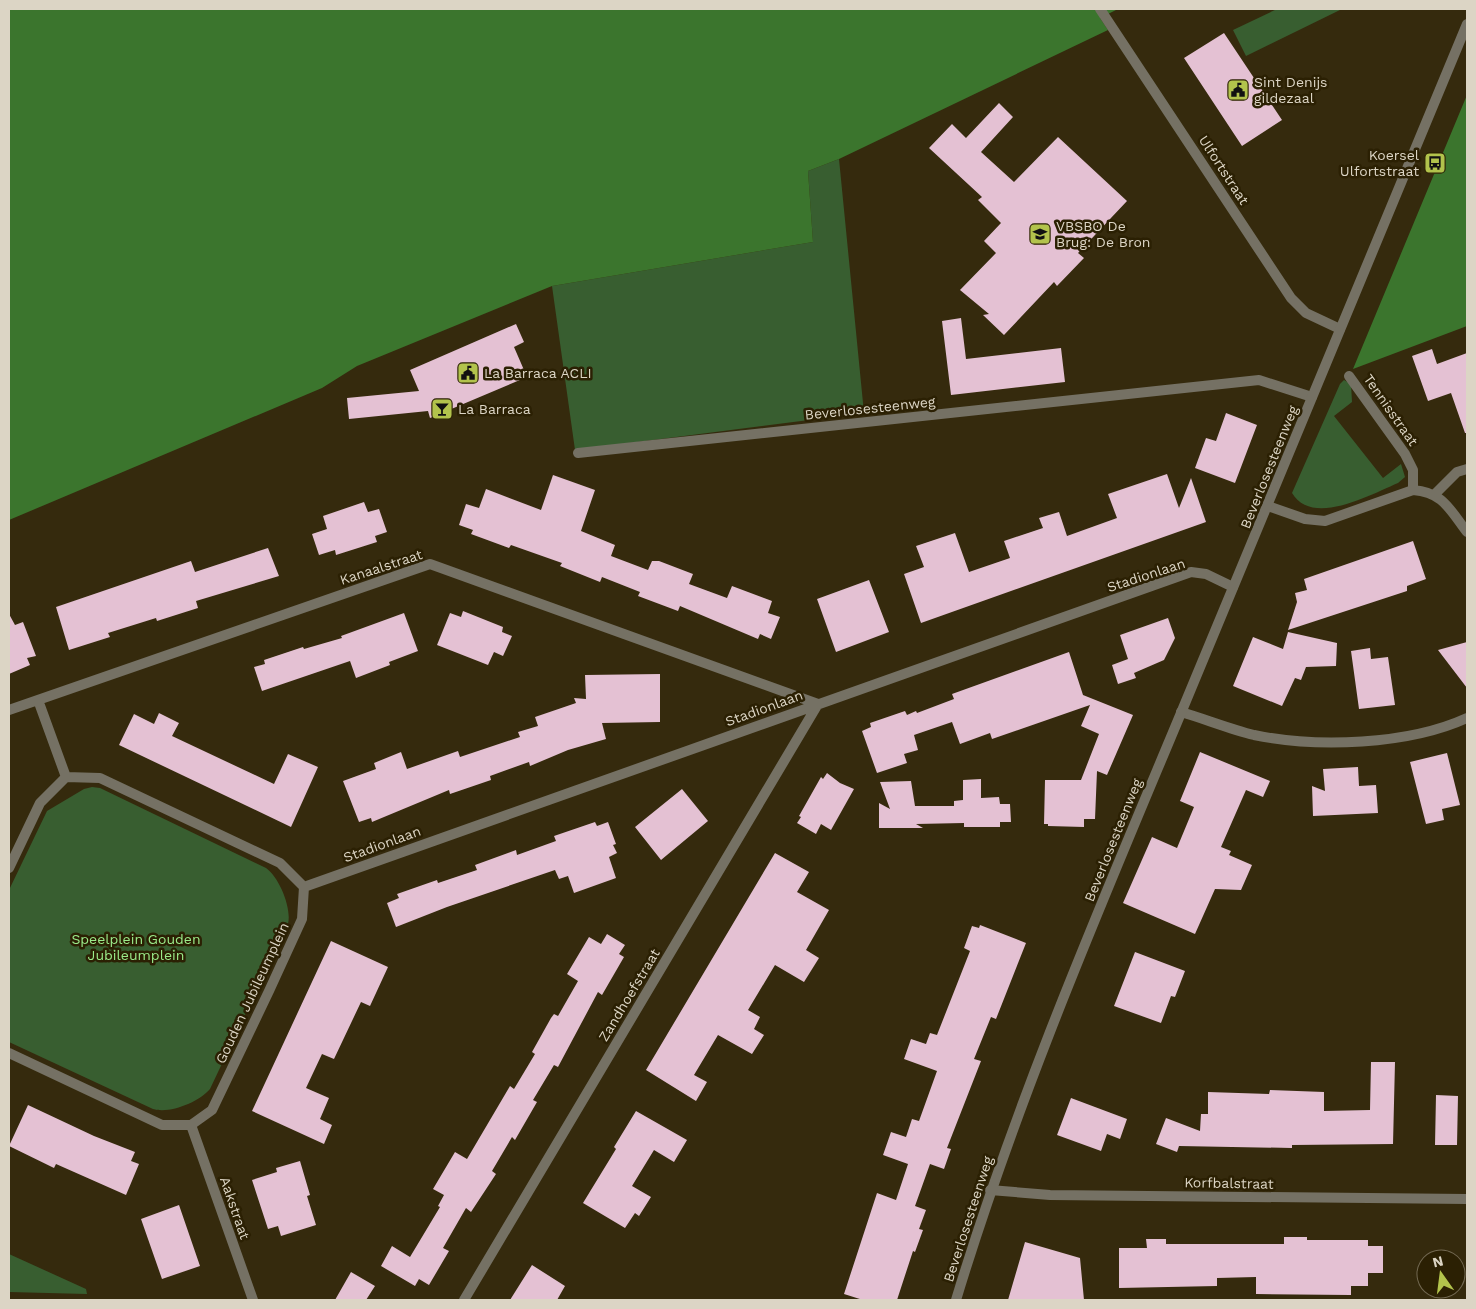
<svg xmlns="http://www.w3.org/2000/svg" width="1476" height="1309" font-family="'Work Sans',sans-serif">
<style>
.green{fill:#385e30}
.forest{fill:#3b752d}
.building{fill:#e4c1d3}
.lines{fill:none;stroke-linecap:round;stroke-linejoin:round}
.minor{stroke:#757164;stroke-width:10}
.tertiary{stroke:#757164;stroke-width:10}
.labels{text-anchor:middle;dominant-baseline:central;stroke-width:5;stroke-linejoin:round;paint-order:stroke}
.poi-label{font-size:14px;fill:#dcd5c5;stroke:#2b2003;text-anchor:start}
.street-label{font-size:14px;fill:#dcd5c5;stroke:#2b2003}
.park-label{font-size:14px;fill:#9beb8a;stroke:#2b2003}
</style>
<rect width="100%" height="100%" fill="#352a0d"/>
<path class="green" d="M 1277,9 L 1342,9 L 1246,56 L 1233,30 Z
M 839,159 L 864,413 L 575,450 L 552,286 L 813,242 L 808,171 Z
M 1344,380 L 1351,384 L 1352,402 L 1334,416 L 1383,478 L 1401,464 L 1405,477 L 1398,483 C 1370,495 1312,527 1292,493 L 1340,384 Z
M 92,787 L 100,788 L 266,868 C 279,877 292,908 288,924 L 210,1089 C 199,1102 170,1114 153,1109 L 9,1042 L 9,890 L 47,811 L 84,789 Z
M 9,1254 L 86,1289 L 87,1294 L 9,1292 Z"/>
<path class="forest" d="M 9,9 L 1118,9 L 1100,18 L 1108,30 L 839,159 L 808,171 L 813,242 L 552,286 L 357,366 L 322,388 L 9,520 Z
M 1467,95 L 1467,326 L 1353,369 Z"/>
<path class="building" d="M 1224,33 L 1282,120 L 1242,146 L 1184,58 Z
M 999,103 L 1013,117 L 981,152 L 1014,182 L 1058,137 L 1127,201 L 1078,253 L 1084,258 L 1057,286 L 1054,282 L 1004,335 L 983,315 L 989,314 L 960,290 L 996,253 L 984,241 L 1001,223 L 978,200 L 982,197 L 929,148 L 952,124 L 966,138 Z
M 961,318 L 966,359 L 1061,348 L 1065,382 L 951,395 L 942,321 Z
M 516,324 L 524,342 L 514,347 L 527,377 L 430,418 L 428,411 L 349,419 L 347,398 L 419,391 L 410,370 Z
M 1432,349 L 1437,364 L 1467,353 L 1467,433 L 1465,433 L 1451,393 L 1428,401 L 1412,356 Z
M 1226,413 L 1257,425 L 1235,483 L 1195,468 L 1206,438 L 1216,441 Z
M 1167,474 L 1179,508 L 1191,478 L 1206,522 L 921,623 L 904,574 L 924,567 L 916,546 L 955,533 L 969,572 L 1010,558 L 1004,541 L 1043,528 L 1039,518 L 1059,512 L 1067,536 L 1117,518 L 1108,494 Z
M 553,475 L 595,490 L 581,531 L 615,545 L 611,556 L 648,570 L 652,561 L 659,561 L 693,574 L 689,584 L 727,598 L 732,586 L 772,601 L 768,613 L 780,617 L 771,639 L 760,634 L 758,639 L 680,606 L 678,611 L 638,596 L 640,592 L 602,577 L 600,582 L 560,566 L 562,563 L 511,545 L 509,548 L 471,534 L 473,530 L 459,525 L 466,504 L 479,508 L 486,489 L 541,510 Z
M 364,502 L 368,512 L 379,509 L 387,532 L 375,536 L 377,542 L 336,555 L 335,550 L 319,555 L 312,534 L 327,529 L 323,516 Z
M 1413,541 L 1426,579 L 1407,586 L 1407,591 L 1288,630 L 1297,602 L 1295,593 L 1307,590 L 1304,579 Z
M 268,548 L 279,576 L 196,601 L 198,608 L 157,621 L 156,618 L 108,633 L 110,637 L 69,650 L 56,607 L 191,561 L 195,572 Z
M 869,580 L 889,632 L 836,652 L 817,599 Z
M 463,611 L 503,627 L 502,632 L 512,636 L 503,656 L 494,652 L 488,665 L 437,645 L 450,613 L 461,617 Z
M 404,613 L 418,651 L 389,662 L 390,665 L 356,678 L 350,661 L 262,691 L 254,667 L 265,664 L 264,660 L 303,647 L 304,649 L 342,638 L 341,636 Z
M 9,614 L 15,625 L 23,622 L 36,656 L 27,658 L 30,665 L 9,674 Z
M 1168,618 L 1175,638 L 1164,660 L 1134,673 L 1136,678 L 1118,684 L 1112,665 L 1128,659 L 1120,635 Z
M 1288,632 L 1337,643 L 1336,666 L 1306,667 L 1301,680 L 1295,678 L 1282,706 L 1233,686 L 1253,637 L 1283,649 Z
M 1467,642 L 1467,688 L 1438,650 Z
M 1370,648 L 1371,659 L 1388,657 L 1395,705 L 1359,709 L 1351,651 Z
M 1069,652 L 1083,695 L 1133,715 L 1107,775 L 1097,771 L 1095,819 L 1084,819 L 1084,827 L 1048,826 L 1048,824 L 1044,824 L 1045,780 L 1081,780 L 1099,734 L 1081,726 L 1090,705 L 992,739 L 990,733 L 960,744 L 952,722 L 914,735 L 918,750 L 904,754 L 907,763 L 877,773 L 862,731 L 871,727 L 870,723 L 905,711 L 907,715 L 916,711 L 917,713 L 954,699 L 952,694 Z
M 660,674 L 660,722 L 602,723 L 606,739 L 568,750 L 530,766 L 529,762 L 490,776 L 491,780 L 450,794 L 449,790 L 372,822 L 371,818 L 359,822 L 343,781 L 376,769 L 374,763 L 401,752 L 407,769 L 458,751 L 460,757 L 520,737 L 518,732 L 538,726 L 535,717 L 576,703 L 574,698 L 586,699 L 585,675 Z
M 159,713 L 179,723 L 172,736 L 274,784 L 288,754 L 318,767 L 291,827 L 119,745 L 134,714 L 154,724 Z
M 1200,752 L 1270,781 L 1263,797 L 1246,790 L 1221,847 L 1231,851 L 1229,855 L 1252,865 L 1241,890 L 1215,889 L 1195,934 L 1123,903 L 1152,837 L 1177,848 L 1194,807 L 1180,801 Z
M 1447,753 L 1460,805 L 1442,809 L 1444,820 L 1426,824 L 1410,762 Z
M 1358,767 L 1359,786 L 1376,785 L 1378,813 L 1313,816 L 1312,786 L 1325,791 L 1323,769 Z
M 827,773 L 840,783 L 854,789 L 831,830 L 821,824 L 816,834 L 797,823 L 801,817 L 799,816 L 821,777 L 823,779 Z
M 981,779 L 981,798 L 999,797 L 1000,804 L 1010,804 L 1011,822 L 1000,822 L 1000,827 L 964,827 L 964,823 L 916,824 L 923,828 L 879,828 L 879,803 L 890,809 L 880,782 L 911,781 L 915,806 L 954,806 L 954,801 L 963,800 L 963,780 Z
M 682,789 L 708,821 L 661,860 L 635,827 Z
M 595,822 L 597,826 L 608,822 L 616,844 L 613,845 L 617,853 L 609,857 L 616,878 L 574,893 L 568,876 L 559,879 L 555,870 L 447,907 L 396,927 L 387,903 L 399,898 L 397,894 L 437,880 L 438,883 L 477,870 L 475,865 L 516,850 L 517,855 L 556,841 L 554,836 Z
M 775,853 L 809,872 L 797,892 L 829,910 L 806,950 L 819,958 L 804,982 L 775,965 L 748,1010 L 760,1017 L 754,1029 L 764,1035 L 752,1054 L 718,1035 L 694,1075 L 707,1082 L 696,1101 L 646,1070 Z
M 980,925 L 1026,943 L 996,1019 L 991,1017 L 974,1059 L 981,1061 L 947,1148 L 951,1149 L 944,1169 L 930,1164 L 915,1206 L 926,1210 L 919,1229 L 923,1230 L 915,1252 L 913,1251 L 897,1300 L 863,1300 L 844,1294 L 877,1193 L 896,1200 L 908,1164 L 883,1155 L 891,1132 L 906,1137 L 912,1119 L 919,1121 L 937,1071 L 904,1059 L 911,1039 L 926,1044 L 930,1033 L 937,1035 L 970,951 L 964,948 L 972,926 L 979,928 Z
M 607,934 L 625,945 L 619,954 L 624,957 L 602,995 L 598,992 L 558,1067 L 554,1065 L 533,1100 L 537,1102 L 515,1140 L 512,1137 L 492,1171 L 496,1174 L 471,1212 L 466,1208 L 443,1248 L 449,1251 L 429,1285 L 419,1279 L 415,1286 L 381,1266 L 392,1246 L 410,1257 L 440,1207 L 438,1206 L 444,1195 L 433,1189 L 455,1152 L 467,1159 L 510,1086 L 514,1089 L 535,1054 L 532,1052 L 551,1018 L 554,1014 L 558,1016 L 578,981 L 567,974 L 589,937 L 601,944 Z
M 331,941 L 388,967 L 370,1006 L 361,1002 L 334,1059 L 322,1054 L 306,1088 L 329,1098 L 320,1119 L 332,1125 L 324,1144 L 252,1111 Z
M 1135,952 L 1185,971 L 1175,997 L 1171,996 L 1161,1023 L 1114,1006 Z
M 1371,1062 L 1395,1062 L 1393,1144 L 1292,1145 L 1292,1148 L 1179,1146 L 1177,1152 L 1156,1144 L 1166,1118 L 1200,1131 L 1201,1114 L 1208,1114 L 1208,1092 L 1269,1094 L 1270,1090 L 1324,1092 L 1324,1111 L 1370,1110 Z
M 1436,1095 L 1458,1096 L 1457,1145 L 1435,1145 Z
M 1071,1098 L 1127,1119 L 1120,1139 L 1107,1134 L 1101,1151 L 1057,1135 Z
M 28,1105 L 94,1136 L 135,1152 L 131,1161 L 139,1164 L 126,1195 L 56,1164 L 54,1168 L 9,1146 Z
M 636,1111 L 687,1140 L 674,1162 L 654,1150 L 632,1186 L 651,1197 L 639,1216 L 635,1213 L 625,1228 L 583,1203 L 616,1149 L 614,1147 Z
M 300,1161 L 310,1195 L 307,1196 L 316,1225 L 281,1236 L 278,1226 L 268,1229 L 252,1180 L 277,1172 L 276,1168 Z
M 179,1205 L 200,1266 L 162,1279 L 141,1219 Z
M 1284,1237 L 1307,1237 L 1307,1240 L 1368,1240 L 1368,1246 L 1383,1246 L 1383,1273 L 1368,1273 L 1368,1286 L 1351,1286 L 1351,1295 L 1256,1294 L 1256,1277 L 1217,1278 L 1217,1286 L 1119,1288 L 1119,1248 L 1147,1248 L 1146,1239 L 1166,1239 L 1166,1244 L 1284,1244 Z
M 1025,1242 L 1080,1258 L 1084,1300 L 1008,1300 Z
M 532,1265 L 565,1286 L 557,1300 L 510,1300 Z
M 351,1272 L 375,1286 L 366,1300 L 335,1300 Z"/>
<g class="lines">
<path class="minor" d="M 1100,9 L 1291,298 L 1306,313 L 1340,329
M 1349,376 L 1405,454 L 1413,470 L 1413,490
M 578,453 L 1259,380 L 1312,397
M 1435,494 L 1457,472 L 1467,469
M 1268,506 L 1305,519 L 1325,521 L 1413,490 C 1443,492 1450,510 1467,532
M 38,700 L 66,777
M 9,710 L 430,564 L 818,704 L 464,1300
M 1181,712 C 1205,719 1230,729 1254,735 C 1317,748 1408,745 1467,718
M 9,868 L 40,803 L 66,777 L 100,778 L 280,863 L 304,887 L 302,919 L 269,991 L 212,1110 L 191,1125 L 162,1125 L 9,1053
M 304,887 L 1191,572 L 1206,574 L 1233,587
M 191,1125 L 253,1300
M 990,1190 L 1050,1195 L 1467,1199"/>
<path class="tertiary" d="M 956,1300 C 1017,1099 1100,907 1181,713 C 1277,484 1371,254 1467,24"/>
</g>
<defs>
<g id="civic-square" transform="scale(1.125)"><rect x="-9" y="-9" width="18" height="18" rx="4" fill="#b2c34c" stroke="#2b2003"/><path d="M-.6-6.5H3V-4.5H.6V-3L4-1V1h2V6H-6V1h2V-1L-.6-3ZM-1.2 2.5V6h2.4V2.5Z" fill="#111"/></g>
<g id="bus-square" transform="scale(1.125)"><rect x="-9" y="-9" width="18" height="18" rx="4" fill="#b2c34c" stroke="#2b2003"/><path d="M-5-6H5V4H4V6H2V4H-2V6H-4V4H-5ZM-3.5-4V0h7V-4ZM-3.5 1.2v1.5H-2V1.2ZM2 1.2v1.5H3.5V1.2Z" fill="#111"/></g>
<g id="school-square" transform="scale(1.125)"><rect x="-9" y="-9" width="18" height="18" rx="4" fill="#b2c34c" stroke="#2b2003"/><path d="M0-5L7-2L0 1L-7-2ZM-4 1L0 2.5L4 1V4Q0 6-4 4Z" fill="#111"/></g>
<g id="bar-square" transform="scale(1.125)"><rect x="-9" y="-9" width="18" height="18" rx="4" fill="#b2c34c" stroke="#2b2003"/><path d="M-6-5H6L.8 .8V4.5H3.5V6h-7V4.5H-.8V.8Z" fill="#111"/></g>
</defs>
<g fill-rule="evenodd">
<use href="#civic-square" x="1238" y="90"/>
<use href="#bus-square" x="1435" y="163"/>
<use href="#school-square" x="1040" y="234"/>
<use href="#civic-square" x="468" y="373"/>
<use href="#bar-square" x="442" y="409"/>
</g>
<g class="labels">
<g class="poi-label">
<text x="1254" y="82">Sint Denijs<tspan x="1254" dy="16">gildezaal</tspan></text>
<text x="1419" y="155" text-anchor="end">Koersel<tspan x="1419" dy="16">Ulfortstraat</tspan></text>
<text x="1056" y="226">VBSBO De<tspan x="1056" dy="16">Brug: De Bron</tspan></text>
<text x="484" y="373">La Barraca ACLI</text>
<text x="458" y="409">La Barraca</text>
</g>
<g class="street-label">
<text transform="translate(1224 170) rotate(57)">Ulfortstraat</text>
<text transform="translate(870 408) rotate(-6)">Beverlosesteenweg</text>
<text transform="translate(1391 410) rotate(55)">Tennisstraat</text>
<text transform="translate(1269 467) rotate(-68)">Beverlosesteenweg</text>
<text transform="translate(381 567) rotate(-18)">Kanaalstraat</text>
<text transform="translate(1146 575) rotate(-18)">Stadionlaan</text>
<text transform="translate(764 708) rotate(-20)">Stadionlaan</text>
<text transform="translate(1113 840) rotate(-68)">Beverlosesteenweg</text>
<text transform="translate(382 844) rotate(-20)">Stadionlaan</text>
<text transform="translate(252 993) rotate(-65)">Gouden Jubileumplein</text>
<text transform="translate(629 995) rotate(-59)">Zandhoefstraat</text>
<text transform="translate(1229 1183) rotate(1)">Korfbalstraat</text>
<text transform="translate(235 1208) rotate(71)">Aakstraat</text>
<text transform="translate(968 1219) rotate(-72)">Beverlosesteenweg</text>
</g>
<g class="park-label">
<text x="136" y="939">Speelplein Gouden<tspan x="136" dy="16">Jubileumplein</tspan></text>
</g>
</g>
<rect width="1476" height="1309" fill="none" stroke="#dcd5c5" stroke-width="20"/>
<g transform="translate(1441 1274) rotate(346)"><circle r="24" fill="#2b2003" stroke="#726851"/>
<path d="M0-4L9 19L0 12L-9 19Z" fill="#b2c34c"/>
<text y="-8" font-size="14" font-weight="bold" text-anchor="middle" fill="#dcd5c5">N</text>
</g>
</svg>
